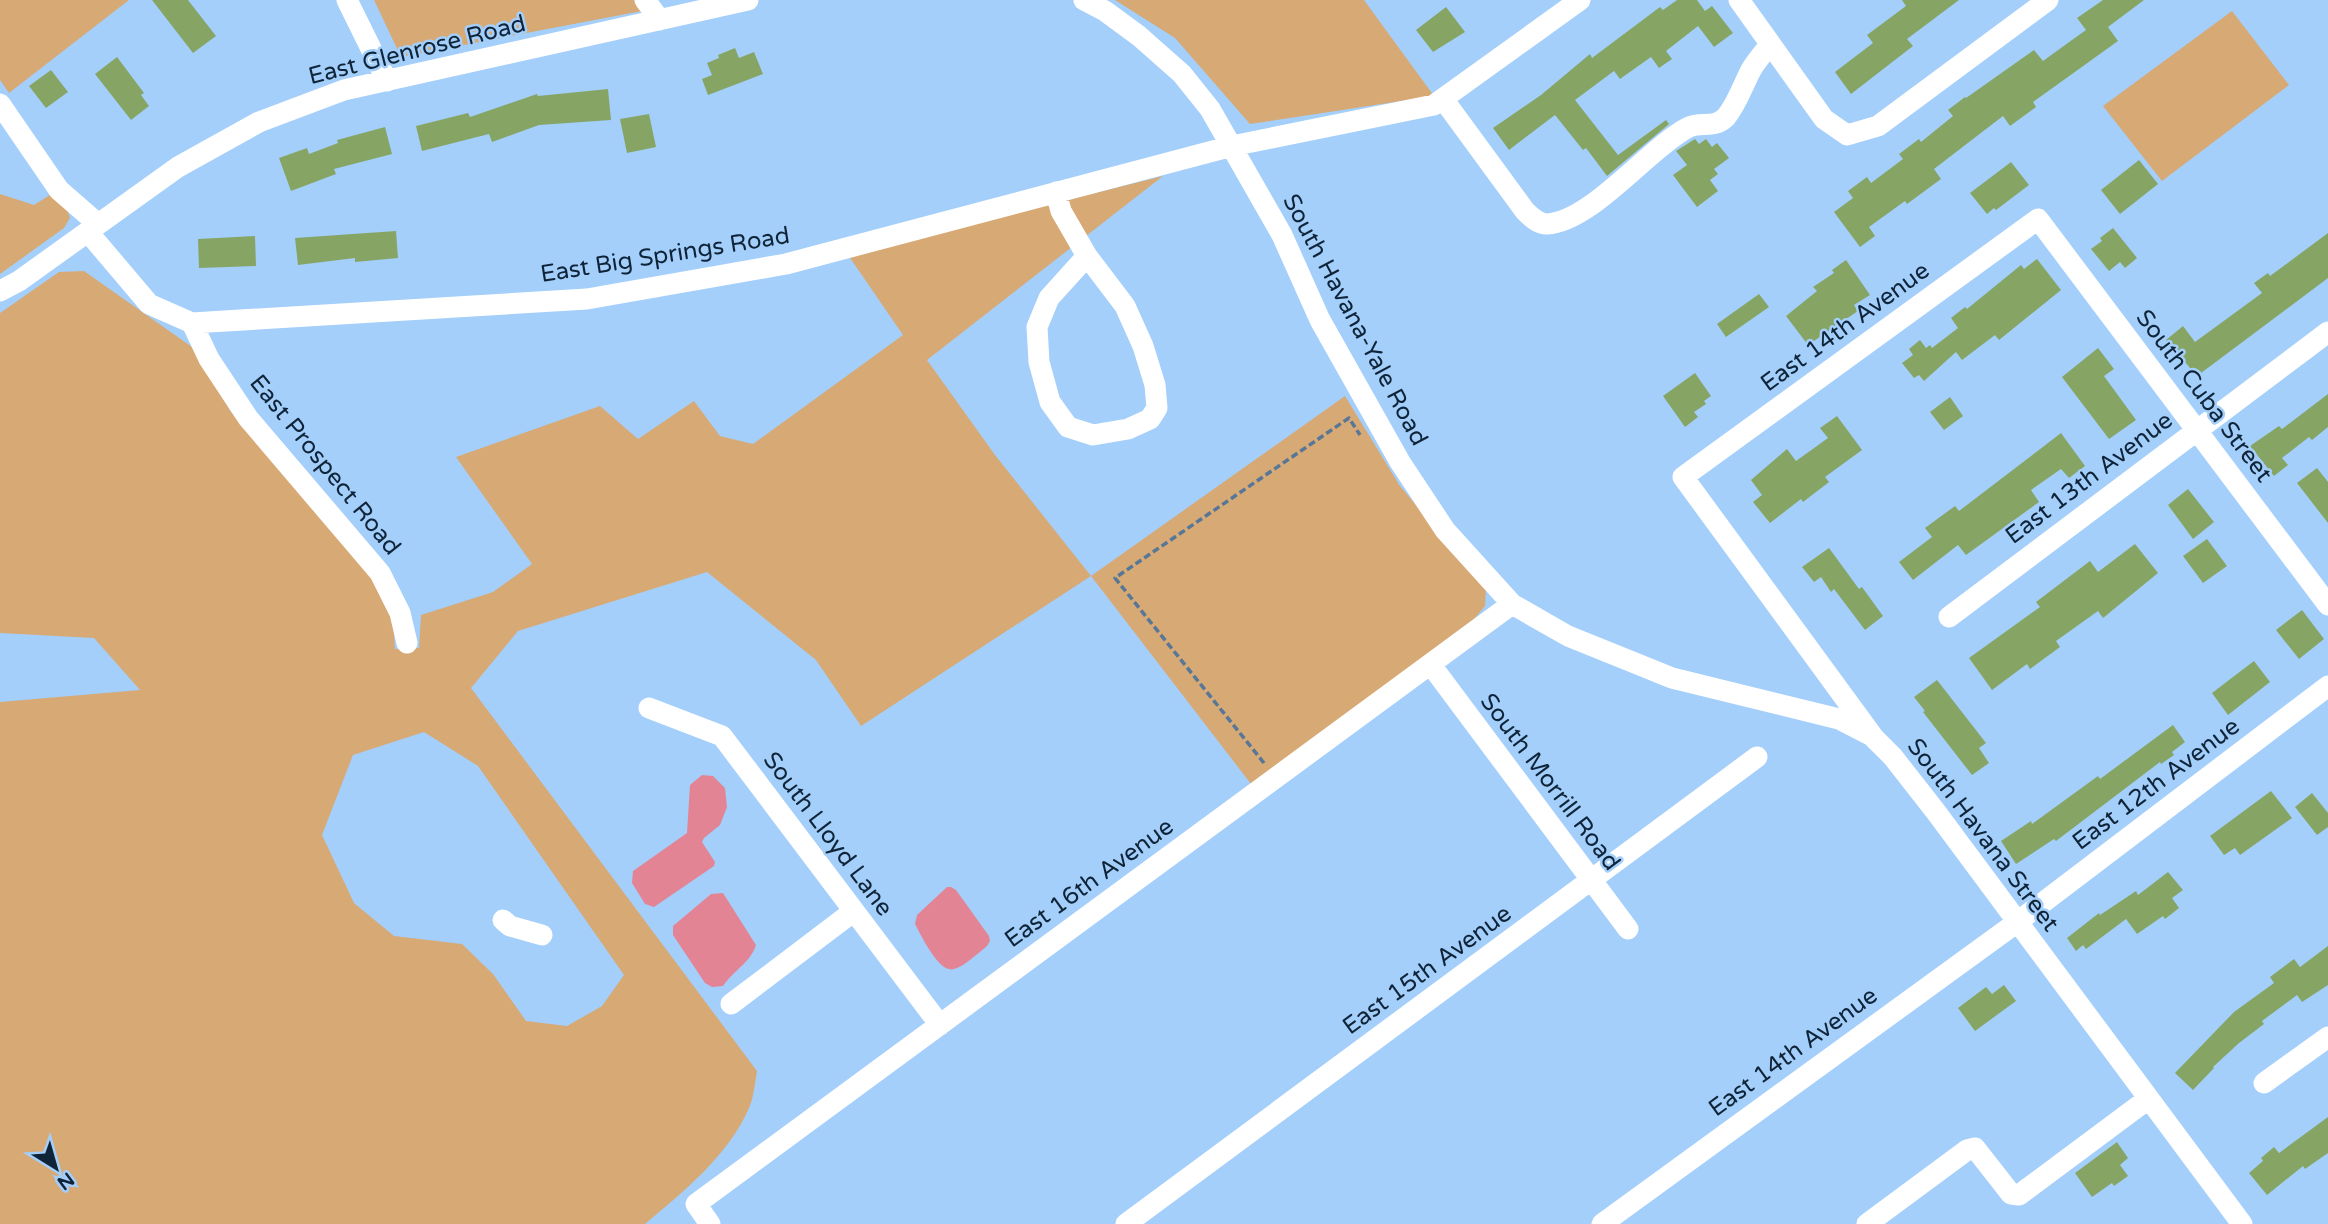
<svg xmlns="http://www.w3.org/2000/svg" width="2328" height="1224" font-family="'Varela Round',sans-serif">
<style>
.green{fill:#d7a975;fill-rule:evenodd}
.water{fill:#e38494}
.building{fill:#86a564}
.lines{fill:none;stroke-linecap:round;stroke-linejoin:round}
.path{stroke:#587797;stroke-width:3.5;stroke-dasharray:7 3.5;stroke-linecap:butt}
.minor{stroke:#fff;stroke-width:21}
.labels{text-anchor:middle;dominant-baseline:central;stroke-width:5;stroke-linejoin:round;paint-order:stroke}
.street-label{font-size:24px;fill:#0f2438;stroke:#a4cffb}
</style>
<rect width="100%" height="100%" fill="#a4cffb"/>
<path class="green" d="M 0,0 L 129,0 L 9,93 L 0,80 Z
M 374,0 L 634,0 L 642,11 L 401,57 Z
M 1115,0 L 1364,0 L 1434,96 L 1250,124 L 1175,38 Z
M 2232,11 L 2289,85 L 2162,181 L 2103,106 Z
M 1163,176 L 927,360 L 995,455 L 1091,576 L 1345,396 L 1400,486 L 1486,589 L 1485,606 L 1475,618 L 1373,695 L 1251,784 L 1091,576 L 861,726 L 816,660 L 707,572 L 518,631 L 471,688 L 757,1071 C 755,1082 754,1097 749,1108 C 728,1156 684,1191 645,1224 L 0,1224 L 0,702 L 140,690 L 94,638 L 0,633 L 0,313 L 59,272 L 84,271 L 192,347 L 231,412 L 358,559 L 384,595 L 393,620 L 395,649 L 419,648 L 421,615 L 493,592 L 532,564 L 456,457 L 600,406 L 638,439 L 694,401 L 720,436 L 753,444 L 903,335 L 848,255 ZM 424,732 L 478,766 L 624,975 L 602,1006 L 567,1026 L 526,1021 L 493,974 L 462,944 L 394,936 L 354,903 L 322,835 L 353,755 Z
M 53,193 L 66,207 L 70,218 L 64,228 L 0,274 L 0,194 L 34,205 Z"/>
<path class="water" d="M 702,775 L 713,776 L 725,788 L 727,807 L 720,825 L 704,838 L 702,842 L 715,862 L 714,866 L 654,907 L 645,904 L 632,883 L 633,871 L 687,833 L 690,785 Z
M 947,887 L 951,887 L 956,890 L 989,936 L 990,941 L 987,946 C 978,953 965,966 954,969 C 939,974 921,935 915,924 L 917,915 Z
M 723,893 L 756,945 C 751,962 733,971 723,986 L 712,987 L 705,983 L 673,935 L 673,926 L 711,894 Z"/>
<path class="building" d="M 152,0 L 188,0 L 216,36 L 193,53 Z
M 1677,0 L 1697,0 L 1705,11 L 1712,6 L 1733,33 L 1714,47 L 1698,26 L 1666,51 L 1672,59 L 1659,68 L 1651,57 L 1620,79 L 1614,71 L 1575,100 L 1618,155 L 1666,120 L 1669,124 L 1607,176 L 1586,148 L 1583,150 L 1555,115 L 1509,150 L 1493,128 L 1541,95 L 1590,54 L 1592,58 L 1660,7 L 1663,10 Z
M 1902,0 L 1959,0 L 1907,39 L 1913,46 L 1851,94 L 1835,72 L 1873,43 L 1867,35 L 1906,6 Z
M 2103,0 L 2144,0 L 2108,27 L 2118,41 L 2033,102 L 2036,107 L 2010,126 L 2003,116 L 1934,169 L 1941,179 L 1907,204 L 1905,201 L 1869,227 L 1875,236 L 1860,247 L 1834,212 L 1853,198 L 1848,191 L 1867,177 L 1871,183 L 1903,159 L 1899,154 L 1919,139 L 1921,142 L 1953,116 L 1948,110 L 1965,97 L 1966,98 L 2034,50 L 2043,61 L 2072,40 L 2086,30 L 2077,18 Z
M 1446,7 L 1465,32 L 1433,52 L 1416,30 Z
M 735,48 L 739,58 L 754,52 L 763,74 L 708,95 L 702,79 L 712,75 L 707,63 L 719,58 L 718,55 Z
M 117,57 L 144,93 L 141,95 L 149,106 L 131,120 L 95,74 Z
M 51,70 L 68,92 L 46,108 L 29,86 Z
M 608,89 L 611,120 L 539,125 L 492,142 L 489,134 L 422,151 L 416,126 L 468,113 L 470,117 L 537,94 L 538,96 Z
M 649,114 L 656,147 L 627,153 L 620,119 Z
M 385,127 L 392,154 L 334,169 L 336,174 L 291,191 L 279,158 L 307,148 L 309,154 L 338,143 L 337,140 Z
M 1695,139 L 1699,144 L 1706,139 L 1712,147 L 1717,143 L 1729,158 L 1714,169 L 1718,174 L 1710,180 L 1718,191 L 1697,207 L 1673,175 L 1687,165 L 1676,151 Z
M 2139,160 L 2158,184 L 2120,214 L 2101,190 Z
M 2011,162 L 2029,185 L 1996,210 L 1994,208 L 1987,214 L 1970,193 Z
M 2113,228 L 2137,258 L 2125,268 L 2120,262 L 2109,271 L 2091,249 L 2102,241 L 2100,238 Z
M 396,231 L 398,258 L 355,262 L 355,258 L 298,265 L 295,238 Z
M 2328,233 L 2328,278 L 2197,376 L 2166,340 L 2183,326 L 2195,342 L 2262,293 L 2254,283 L 2268,273 L 2270,276 Z
M 255,236 L 256,266 L 199,268 L 198,239 Z
M 2037,259 L 2061,290 L 1999,340 L 1995,335 L 1962,360 L 1956,352 L 1924,381 L 1919,375 L 1914,378 L 1902,363 L 1913,355 L 1909,349 L 1920,340 L 1926,348 L 1930,345 L 1932,348 L 1958,328 L 1951,318 L 1965,307 L 1967,309 L 2021,265 L 2024,269 Z
M 1846,260 L 1870,295 L 1854,305 L 1858,311 L 1808,345 L 1786,316 L 1817,291 L 1813,287 L 1834,273 L 1832,270 Z
M 1759,294 L 1769,307 L 1726,337 L 1717,324 Z
M 2098,348 L 2114,369 L 2104,376 L 2136,420 L 2109,439 L 2062,377 Z
M 1695,373 L 1711,396 L 1704,401 L 1706,404 L 1694,412 L 1698,417 L 1685,427 L 1663,396 Z
M 2328,394 L 2328,427 L 2312,440 L 2309,437 L 2282,458 L 2288,465 L 2274,476 L 2250,446 L 2279,426 L 2282,429 Z
M 1950,397 L 1963,416 L 1944,430 L 1930,412 Z
M 1837,416 L 1862,450 L 1825,477 L 1829,482 L 1803,502 L 1801,499 L 1770,523 L 1753,502 L 1762,495 L 1751,480 L 1787,449 L 1796,461 L 1828,438 L 1820,428 Z
M 2061,433 L 2085,466 L 2069,478 L 2061,469 L 2031,490 L 2039,502 L 1966,555 L 1958,545 L 1913,580 L 1899,562 L 1932,537 L 1925,528 L 1955,506 L 1959,511 Z
M 2317,468 L 2328,482 L 2328,523 L 2297,483 Z
M 2188,489 L 2214,522 L 2193,539 L 2168,505 Z
M 2207,539 L 2227,566 L 2203,583 L 2183,556 Z
M 2135,544 L 2158,573 L 2103,618 L 2098,611 L 2056,641 L 2060,647 L 2030,669 L 2027,664 L 1992,690 L 1969,658 L 2040,607 L 2036,602 L 2090,561 L 2098,572 Z
M 1829,548 L 1859,589 L 1862,587 L 1883,616 L 1865,630 L 1834,589 L 1831,592 L 1821,577 L 1814,582 L 1802,567 Z
M 2302,610 L 2324,639 L 2299,659 L 2276,630 Z
M 2254,661 L 2270,682 L 2228,715 L 2212,693 Z
M 1937,680 L 1986,743 L 1979,748 L 1989,763 L 1972,775 L 1923,712 L 1925,711 L 1914,697 Z
M 2173,725 L 2185,742 L 2172,752 L 2174,755 L 2161,764 L 2160,762 L 2056,841 L 2054,839 L 2016,864 L 2001,841 L 2031,821 L 2032,824 L 2098,776 L 2100,779 Z
M 2271,791 L 2292,818 L 2240,855 L 2235,848 L 2224,855 L 2210,836 Z
M 2312,793 L 2328,813 L 2328,827 L 2317,835 L 2295,807 Z
M 2168,872 L 2183,890 L 2172,898 L 2179,908 L 2165,919 L 2163,916 L 2137,934 L 2126,919 L 2086,949 L 2083,945 L 2076,951 L 2067,938 L 2099,913 L 2100,915 L 2136,891 L 2138,895 Z
M 2328,946 L 2328,985 L 2302,1002 L 2297,995 L 2262,1021 L 2264,1024 L 2239,1043 L 2213,1067 L 2214,1068 L 2193,1090 L 2175,1073 L 2234,1012 L 2274,983 L 2270,977 L 2294,959 L 2300,967 Z
M 2004,985 L 2016,1001 L 1975,1031 L 1958,1008 L 1986,987 L 1992,994 Z
M 2328,1117 L 2328,1153 L 2305,1169 L 2303,1166 L 2267,1195 L 2249,1173 L 2263,1161 L 2261,1158 L 2274,1147 L 2279,1153 Z
M 2117,1142 L 2128,1158 L 2120,1165 L 2128,1176 L 2114,1186 L 2112,1183 L 2092,1197 L 2075,1173 Z"/>
<g class="lines">
<path class="path" d="M 1264,763 L 1115,578 L 1349,418 L 1360,435"/>
<path class="minor" d="M 347,0 L 387,81
M 645,0 L 660,20
M 1084,0 L 1105,11 L 1139,36 L 1182,74 L 1210,109 L 1282,235 L 1320,320 L 1400,462 L 1445,530 L 1512,604 L 1568,636 L 1672,678 L 1839,719 L 1870,735
M 1739,0 L 1824,119 L 1847,135 L 1878,126 L 2048,0
M 1443,99 L 1525,211 C 1531,217 1538,224 1547,224 C 1591,222 1648,149 1687,128 C 1701,120 1713,130 1726,117 C 1737,104 1743,85 1751,70 C 1756,61 1764,53 1770,44
M 0,104 L 59,190 L 98,224
M 1056,192 L 1061,211 L 1087,256 L 1049,298 L 1037,327 L 1039,362 L 1050,402 L 1068,427 L 1093,435 L 1128,429 L 1150,419 L 1157,408 L 1155,385 L 1143,346 L 1125,306 L 1087,256
M 88,232 L 149,304 L 192,323 L 587,299 L 786,264 L 1232,146 L 1434,105 L 1580,0
M 0,291 L 19,281 L 178,167 L 259,122 L 344,90 L 748,0
M 192,323 L 209,359 L 248,418 L 380,573 L 400,613 L 407,643
M 1949,617 L 2328,332
M 1431,665 L 1628,929
M 649,708 L 722,736 L 940,1025
M 503,920 L 510,926 L 542,935
M 731,1004 L 854,911
M 2264,1083 L 2328,1037
M 710,1224 L 696,1204 L 1512,604
M 1126,1224 L 1757,757
M 1602,1224 L 2016,923 L 2328,686
M 1867,1224 L 1967,1150 L 1975,1148 L 2011,1194 L 2019,1195 L 2148,1099
M 2242,1224 L 1936,812 L 1893,757 L 1874,738 L 1683,477 L 2038,219 L 2328,605"/>
</g>
<g class="labels">
<g class="street-label">
<text transform="translate(417 50) rotate(-14)">East Glenrose Road</text>
<text transform="translate(665 255) rotate(-9)">East Big Springs Road</text>
<text transform="translate(1355 320) rotate(62)">South Havana-Yale Road</text>
<text transform="translate(1845 327) rotate(-36)">East 14th Avenue</text>
<text transform="translate(2204 396) rotate(53)">South Cuba Street</text>
<text transform="translate(325 465) rotate(51)">East Prospect Road</text>
<text transform="translate(2089 478) rotate(-37)">East 13th Avenue</text>
<text transform="translate(1550 782) rotate(53)">South Morrill Road</text>
<text transform="translate(2156 784) rotate(-37)">East 12th Avenue</text>
<text transform="translate(828 834) rotate(53)">South Lloyd Lane</text>
<text transform="translate(1983 835) rotate(53)">South Havana Street</text>
<text transform="translate(1089 883) rotate(-36)">East 16th Avenue</text>
<text transform="translate(1427 970) rotate(-36)">East 15th Avenue</text>
<text transform="translate(1793 1052) rotate(-36)">East 14th Avenue</text>
</g>
</g>
<g transform="translate(56 1168) rotate(143)" stroke="#a4cffb" stroke-width="5" paint-order="stroke">
<path d="M0-5L12 26L0 18L-12 26Z" fill="#0f2438"/>
<text y="-10" font-size="19" font-weight="bold" text-anchor="middle" fill="#0f2438">N</text>
</g>
</svg>
